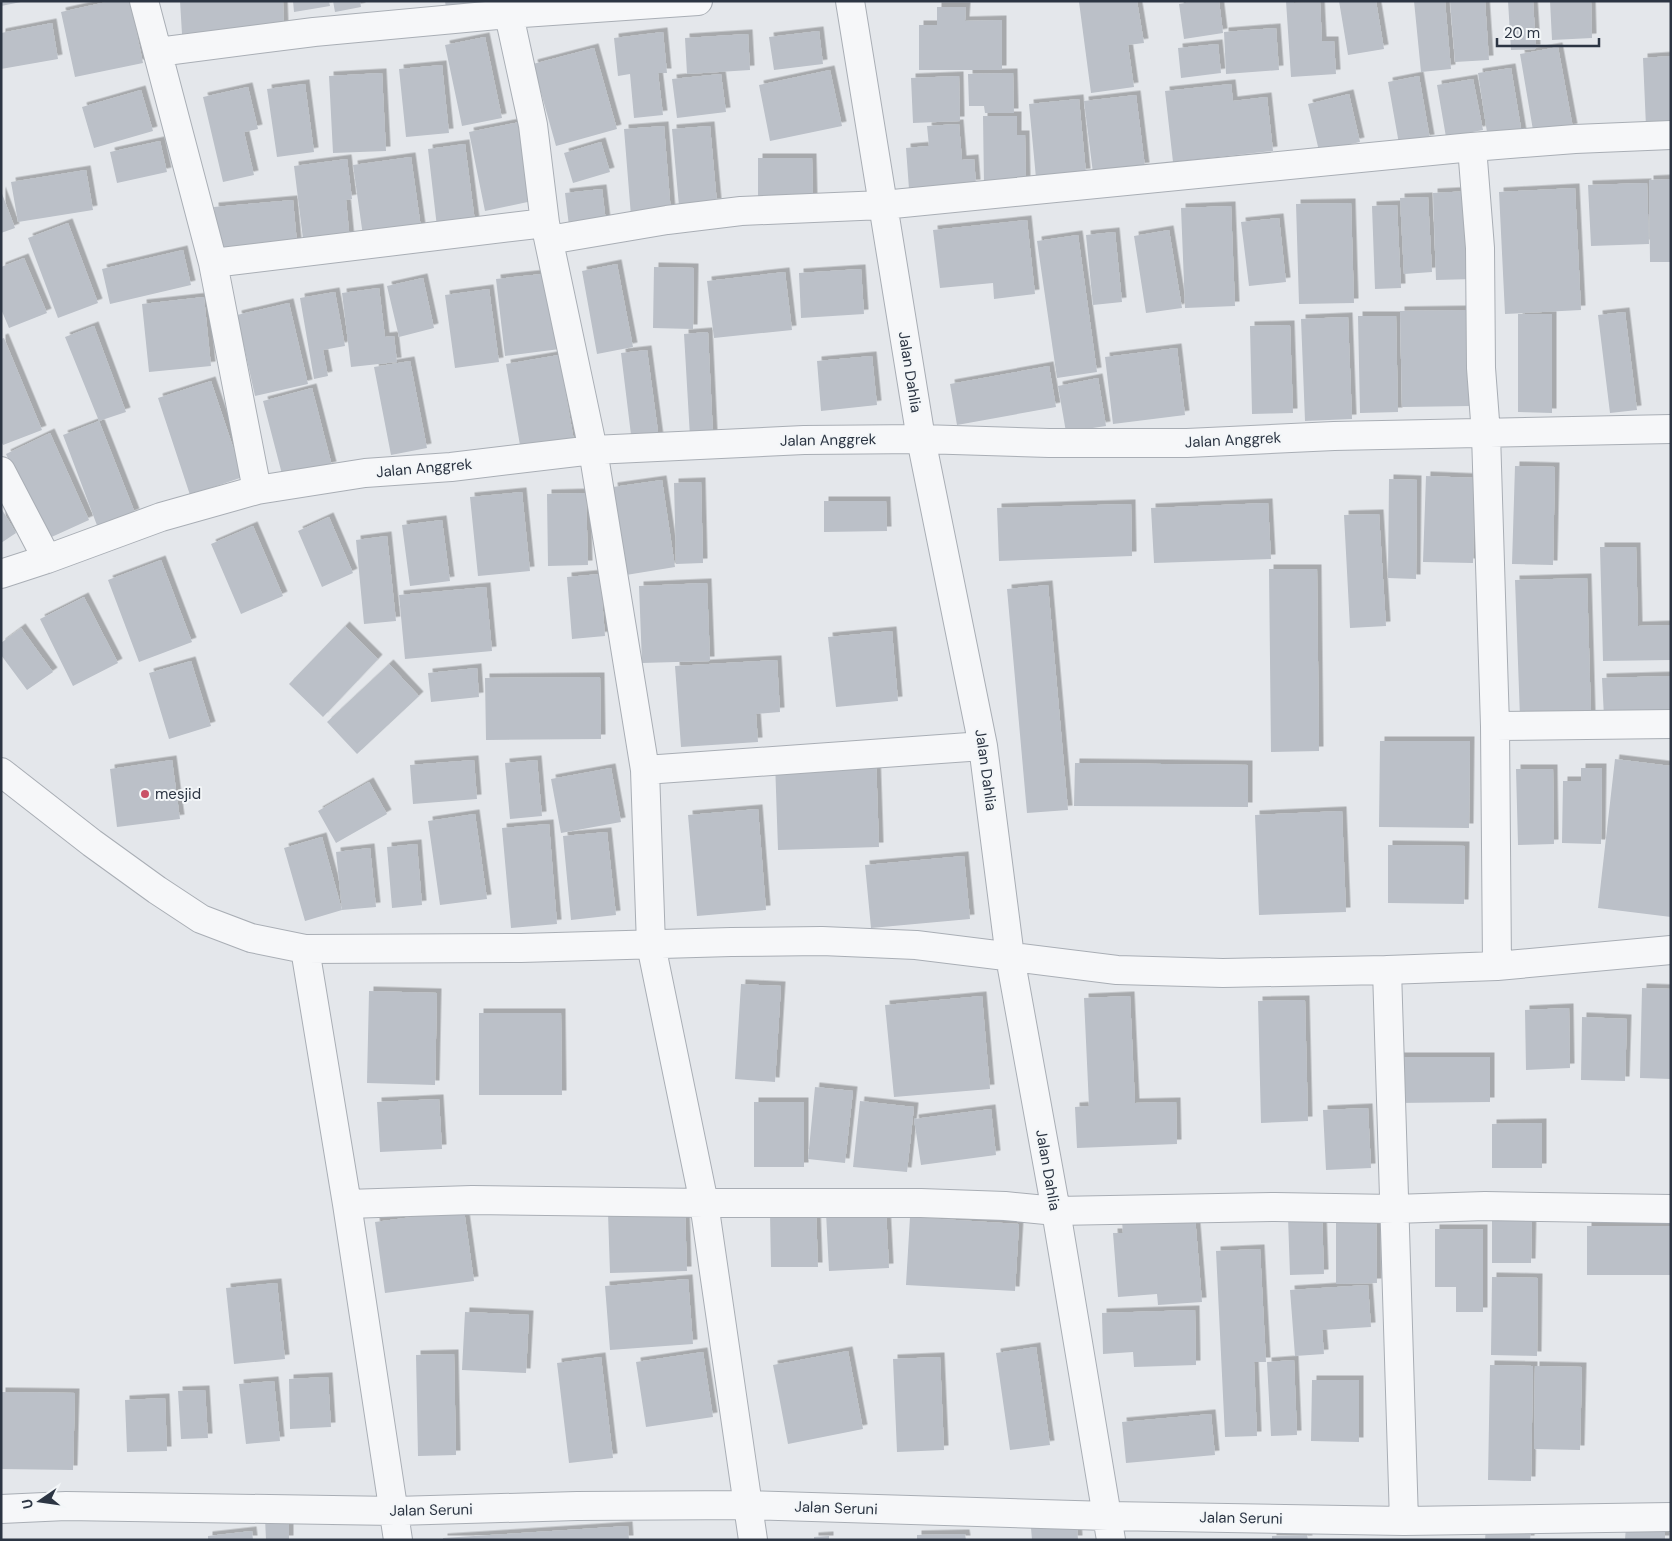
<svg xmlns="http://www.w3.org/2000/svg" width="1672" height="1541" font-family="'DM Sans',sans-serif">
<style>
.building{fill:#bbc0c8;filter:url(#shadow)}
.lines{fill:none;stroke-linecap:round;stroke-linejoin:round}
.minor-casing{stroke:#a9aeb5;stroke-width:30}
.minor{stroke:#f6f7f9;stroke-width:28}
.poi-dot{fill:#c95066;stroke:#f3f6f8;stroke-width:2}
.labels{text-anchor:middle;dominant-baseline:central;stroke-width:4;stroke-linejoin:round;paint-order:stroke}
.street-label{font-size:15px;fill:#2c3543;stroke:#f3f6f8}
.poi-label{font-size:15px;fill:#2c3543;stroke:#f3f6f8;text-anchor:start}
</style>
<defs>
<filter id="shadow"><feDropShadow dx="4.5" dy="-4.5" stdDeviation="0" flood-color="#0004"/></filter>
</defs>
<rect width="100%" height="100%" fill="#e4e7eb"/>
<path class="building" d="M 1,1 L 21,1 L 21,2 L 1,6 Z
M 111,1 L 130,1 L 143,63 L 75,77 L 61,12 Z
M 180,1 L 283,1 L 284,29 L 182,34 Z
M 293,1 L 329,1 L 330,6 L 294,12 Z
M 333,1 L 360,1 L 361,7 L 335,12 Z
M 445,1 L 490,1 L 491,9 L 447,15 Z
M 1088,1 L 1137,1 L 1144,43 L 1128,45 L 1134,87 L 1091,93 L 1079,2 Z
M 1198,1 L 1219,1 L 1223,33 L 1184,39 L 1179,4 Z
M 1286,1 L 1294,1 L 1294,3 L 1320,2 L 1322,41 L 1334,41 L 1336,74 L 1291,77 Z
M 1339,1 L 1376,1 L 1384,49 L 1348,55 Z
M 1414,1 L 1445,1 L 1451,69 L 1421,72 Z
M 1450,1 L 1485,1 L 1489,60 L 1455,62 Z
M 1508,1 L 1533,1 L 1536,49 L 1511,50 Z
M 1550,1 L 1591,1 L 1592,38 L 1552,40 Z
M 937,7 L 966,7 L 965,21 L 1002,20 L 1002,70 L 919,70 L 919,25 L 937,25 Z
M 52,23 L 58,59 L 1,69 L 1,33 Z
M 1276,28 L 1279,70 L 1226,74 L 1224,32 Z
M 819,31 L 823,64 L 774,70 L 769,37 Z
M 663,32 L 667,73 L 658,73 L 663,115 L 634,118 L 630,74 L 618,76 L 614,38 Z
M 748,34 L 750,70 L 687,74 L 685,38 Z
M 485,37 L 502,118 L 462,126 L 445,45 Z
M 1218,44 L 1221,73 L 1181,78 L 1178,48 Z
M 1558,47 L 1573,128 L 1534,136 L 1520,54 Z
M 594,48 L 617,129 L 556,146 L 533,64 Z
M 1671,56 L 1671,125 L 1646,127 L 1643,58 Z
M 442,65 L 449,133 L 406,137 L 399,69 Z
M 1511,68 L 1522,134 L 1488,139 L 1478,73 Z
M 830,70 L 842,126 L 770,141 L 759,85 Z
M 382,73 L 386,151 L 333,153 L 329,76 Z
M 1013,73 L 1014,113 L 985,113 L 984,106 L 969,106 L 968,74 Z
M 721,74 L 726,112 L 677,118 L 672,79 Z
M 959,76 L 960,121 L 913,123 L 911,78 Z
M 1419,76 L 1430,139 L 1399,144 L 1388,82 Z
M 1473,79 L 1483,130 L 1446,137 L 1437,85 Z
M 305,84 L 314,152 L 277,157 L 267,89 Z
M 1231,84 L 1233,101 L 1267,97 L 1273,151 L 1173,162 L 1165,91 Z
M 248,87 L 258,129 L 244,132 L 254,175 L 223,182 L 203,97 Z
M 141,90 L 153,131 L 94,148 L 82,107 Z
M 1349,94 L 1360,142 L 1319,151 L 1308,104 Z
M 1136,95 L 1145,167 L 1093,173 L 1084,101 Z
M 1079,99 L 1086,173 L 1036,178 L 1029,104 Z
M 983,116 L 1017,116 L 1017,135 L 1025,135 L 1026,185 L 984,186 Z
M 520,122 L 537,200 L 485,211 L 469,132 Z
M 959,124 L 962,160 L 974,159 L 976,184 L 909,189 L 906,148 L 929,146 L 927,126 Z
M 664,126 L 671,213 L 631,216 L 624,129 Z
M 710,126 L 717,203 L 679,206 L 672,129 Z
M 160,141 L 167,172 L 117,183 L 110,152 Z
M 601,142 L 610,172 L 573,183 L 564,153 Z
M 465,144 L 475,222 L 437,227 L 428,149 Z
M 411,157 L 421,228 L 363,236 L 353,165 Z
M 758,158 L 812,158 L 813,201 L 758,202 Z
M 347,159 L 352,199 L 346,200 L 350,241 L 304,247 L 294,166 Z
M 86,170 L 93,210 L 18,222 L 11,182 Z
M 1671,179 L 1671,262 L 1650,262 L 1649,180 Z
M 1647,183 L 1649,244 L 1591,246 L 1588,185 Z
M 1575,188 L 1581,310 L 1505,314 L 1499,192 Z
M 602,189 L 606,222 L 569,226 L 565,193 Z
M 1,191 L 15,228 L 1,233 Z
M 1471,191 L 1474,279 L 1436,280 L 1433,193 Z
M 1428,197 L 1432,272 L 1404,274 L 1400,198 Z
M 293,200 L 297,243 L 218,250 L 214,207 Z
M 1351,203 L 1354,303 L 1299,304 L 1296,204 Z
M 1397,205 L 1401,288 L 1375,289 L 1372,206 Z
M 1231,206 L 1235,306 L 1185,308 L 1181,208 Z
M 1279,218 L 1286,282 L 1249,286 L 1241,222 Z
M 1027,220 L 1035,294 L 994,299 L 993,283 L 940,288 L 933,230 Z
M 68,223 L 98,303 L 58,318 L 28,238 Z
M 1169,230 L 1182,308 L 1146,313 L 1134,236 Z
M 1115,232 L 1122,302 L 1093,305 L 1086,235 Z
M 1078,235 L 1097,372 L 1057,378 L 1037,241 Z
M 183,250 L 191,285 L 110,304 L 102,269 Z
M 24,258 L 47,313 L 9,328 L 1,309 L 1,267 Z
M 617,264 L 633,347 L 597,354 L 582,271 Z
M 654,267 L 694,268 L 693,329 L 653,328 Z
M 861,269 L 864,314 L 801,318 L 799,273 Z
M 785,272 L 792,330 L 714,338 L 707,281 Z
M 551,273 L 560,349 L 505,356 L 496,279 Z
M 423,278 L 434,328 L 399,337 L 387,286 Z
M 379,288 L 385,337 L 394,336 L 397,362 L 351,367 L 342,293 Z
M 489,289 L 499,362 L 455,368 L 445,295 Z
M 335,292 L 345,346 L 323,350 L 328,376 L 314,379 L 300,298 Z
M 204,297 L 211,366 L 149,372 L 142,304 Z
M 289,303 L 308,384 L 255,396 L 237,315 Z
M 1469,310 L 1471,406 L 1402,407 L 1400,311 Z
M 1625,312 L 1637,410 L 1610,413 L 1598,315 Z
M 1518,314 L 1552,314 L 1552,413 L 1518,412 Z
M 1358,316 L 1396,316 L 1398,412 L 1360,413 Z
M 1348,317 L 1352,419 L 1305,421 L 1301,319 Z
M 1290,325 L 1293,413 L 1252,414 L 1250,326 Z
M 94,326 L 126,412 L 99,421 L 65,337 Z
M 708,332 L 713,435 L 690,437 L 684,334 Z
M 4,338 L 42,430 L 3,445 L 1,441 L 1,339 Z
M 1177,348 L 1185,415 L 1113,424 L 1105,357 Z
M 647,350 L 659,439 L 632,443 L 621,353 Z
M 559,355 L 574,441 L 521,451 L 506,364 Z
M 872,356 L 877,405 L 821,411 L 817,361 Z
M 410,361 L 427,448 L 391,455 L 374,367 Z
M 1049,366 L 1056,407 L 957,425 L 950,384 Z
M 1098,378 L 1106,426 L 1066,432 L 1058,386 Z
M 211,381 L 243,477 L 190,495 L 158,398 Z
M 312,388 L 332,466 L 283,478 L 263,401 Z
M 99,421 L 135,513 L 98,528 L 63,435 Z
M 50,433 L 89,520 L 45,540 L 6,454 Z
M 1515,466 L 1555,467 L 1553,565 L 1512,564 Z
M 1426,476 L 1475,478 L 1473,563 L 1423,562 Z
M 1389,479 L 1417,480 L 1416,579 L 1388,578 Z
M 662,480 L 675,567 L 626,575 L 613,487 Z
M 701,482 L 703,563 L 676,564 L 674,483 Z
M 522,492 L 530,571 L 478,576 L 470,497 Z
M 586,493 L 588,565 L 548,566 L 547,494 Z
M 824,501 L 886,501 L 887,531 L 824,532 Z
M 1268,503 L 1271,559 L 1154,563 L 1151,508 Z
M 1131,504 L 1132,556 L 999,561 L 997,508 Z
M 1,508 L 16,533 L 1,543 Z
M 1379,514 L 1386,626 L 1350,628 L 1344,515 Z
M 329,517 L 353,573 L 322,587 L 298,531 Z
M 442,520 L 450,581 L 410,586 L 402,525 Z
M 253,526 L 283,596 L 241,614 L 211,544 Z
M 387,536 L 396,621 L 364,624 L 356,540 Z
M 1600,547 L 1636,547 L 1638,626 L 1671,625 L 1671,660 L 1603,661 Z
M 161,560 L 192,642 L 139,662 L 108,580 Z
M 1269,569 L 1317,569 L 1319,751 L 1271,752 Z
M 600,574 L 605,636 L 572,639 L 567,577 Z
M 1587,578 L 1591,716 L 1520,718 L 1515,580 Z
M 707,583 L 710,661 L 642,663 L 639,586 Z
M 1048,585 L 1068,810 L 1027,813 L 1007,589 Z
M 486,587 L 492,651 L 405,659 L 399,595 Z
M 84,597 L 118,663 L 73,686 L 40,619 Z
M 345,626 L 378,659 L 323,717 L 289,684 Z
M 21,628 L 53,672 L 27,690 L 1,655 L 1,643 Z
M 892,631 L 898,701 L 836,707 L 828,637 Z
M 777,660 L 780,712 L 756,714 L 758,742 L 681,747 L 675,666 Z
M 191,661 L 211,726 L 169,739 L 149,673 Z
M 389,664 L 419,696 L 357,754 L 327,722 Z
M 477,668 L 479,697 L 431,702 L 428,673 Z
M 1671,676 L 1671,715 L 1604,717 L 1602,678 Z
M 600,677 L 601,739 L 486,740 L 485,678 Z
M 1380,741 L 1470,741 L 1469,828 L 1379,827 Z
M 876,758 L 879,847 L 778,850 L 775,761 Z
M 1615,759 L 1671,766 L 1671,917 L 1598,908 Z
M 172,760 L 180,819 L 117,827 L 110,769 Z
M 474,760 L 477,799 L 413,804 L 410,765 Z
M 537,760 L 542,816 L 510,819 L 505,763 Z
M 1075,763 L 1248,765 L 1248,807 L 1074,806 Z
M 611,768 L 621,822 L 561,833 L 551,779 Z
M 1581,768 L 1602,768 L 1601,844 L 1562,843 L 1563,781 L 1581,781 Z
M 1516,769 L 1553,769 L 1554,844 L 1518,845 Z
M 369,782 L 387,814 L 336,843 L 318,811 Z
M 758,809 L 766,910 L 697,916 L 688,815 Z
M 1342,811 L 1346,912 L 1259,915 L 1255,815 Z
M 475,814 L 487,899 L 440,905 L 428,821 Z
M 549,824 L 557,924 L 511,928 L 502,828 Z
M 607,832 L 616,915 L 571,920 L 563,836 Z
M 322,837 L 342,910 L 305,921 L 284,848 Z
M 417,844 L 422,905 L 392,908 L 387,847 Z
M 1388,845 L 1465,846 L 1464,904 L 1388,903 Z
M 370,848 L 376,907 L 342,910 L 336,852 Z
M 964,856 L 970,919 L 871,928 L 865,865 Z
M 741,984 L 781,986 L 775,1082 L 735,1079 Z
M 1642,988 L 1671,989 L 1671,1079 L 1640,1078 Z
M 369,991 L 437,993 L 435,1085 L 367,1083 Z
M 982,996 L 990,1089 L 894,1097 L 885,1005 Z
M 1130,996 L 1135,1103 L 1176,1102 L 1177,1144 L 1077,1148 L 1075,1107 L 1089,1106 L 1084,998 Z
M 1305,1000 L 1308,1121 L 1261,1123 L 1258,1001 Z
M 1569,1008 L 1570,1068 L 1526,1070 L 1525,1010 Z
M 479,1013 L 561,1013 L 562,1095 L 479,1095 Z
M 1582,1017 L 1627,1019 L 1625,1081 L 1581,1080 Z
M 1394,1057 L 1490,1057 L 1490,1102 L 1395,1103 Z
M 815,1087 L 853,1091 L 845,1163 L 808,1159 Z
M 439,1099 L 442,1149 L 380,1152 L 377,1102 Z
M 860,1101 L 914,1107 L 907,1172 L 853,1167 Z
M 754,1102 L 804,1102 L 804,1167 L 754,1167 Z
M 1368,1108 L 1371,1168 L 1326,1170 L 1323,1110 Z
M 991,1109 L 996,1155 L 921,1165 L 914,1119 Z
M 1542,1123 L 1542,1168 L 1492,1168 L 1492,1124 Z
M 464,1210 L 474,1281 L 385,1293 L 375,1222 Z
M 886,1210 L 889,1268 L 829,1271 L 826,1213 Z
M 685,1211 L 687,1271 L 610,1273 L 608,1213 Z
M 816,1211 L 818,1267 L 771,1267 L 770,1213 Z
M 1376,1211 L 1377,1283 L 1336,1284 L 1336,1212 Z
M 1492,1213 L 1532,1214 L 1531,1263 L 1492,1263 Z
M 1195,1216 L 1202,1302 L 1158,1305 L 1157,1294 L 1118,1297 L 1113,1233 L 1123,1233 L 1122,1222 Z
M 1322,1216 L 1324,1274 L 1290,1275 L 1288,1217 Z
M 910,1217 L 1019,1224 L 1015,1291 L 906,1285 Z
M 1587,1226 L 1671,1226 L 1671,1275 L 1587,1275 Z
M 1435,1229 L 1483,1229 L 1483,1312 L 1456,1312 L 1456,1287 L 1435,1287 Z
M 1260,1249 L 1266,1362 L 1254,1362 L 1257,1436 L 1225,1437 L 1216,1251 Z
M 1492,1277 L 1538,1278 L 1537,1356 L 1491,1355 Z
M 688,1279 L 693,1344 L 610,1350 L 605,1286 Z
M 277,1283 L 285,1359 L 234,1364 L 226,1288 Z
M 1368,1285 L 1371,1327 L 1322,1330 L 1324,1354 L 1295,1356 L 1290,1290 Z
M 1195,1310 L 1196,1365 L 1134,1367 L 1133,1352 L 1103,1354 L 1102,1313 Z
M 465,1312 L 529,1315 L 526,1373 L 462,1370 Z
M 1036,1347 L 1050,1445 L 1010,1450 L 996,1353 Z
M 848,1351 L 863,1429 L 788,1444 L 773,1365 Z
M 703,1352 L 713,1417 L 646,1427 L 636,1362 Z
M 454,1354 L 456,1455 L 418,1456 L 416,1355 Z
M 601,1357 L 613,1458 L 569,1463 L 557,1363 Z
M 940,1357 L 944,1450 L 897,1452 L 893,1359 Z
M 1294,1360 L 1297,1435 L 1271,1436 L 1267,1362 Z
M 1490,1365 L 1533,1366 L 1531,1481 L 1488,1480 Z
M 1535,1366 L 1582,1367 L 1580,1450 L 1534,1449 Z
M 328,1377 L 331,1427 L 290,1429 L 289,1379 Z
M 1312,1380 L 1359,1380 L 1359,1442 L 1311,1441 Z
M 274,1381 L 280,1441 L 246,1444 L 239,1384 Z
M 205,1390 L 208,1438 L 181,1439 L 178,1391 Z
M 1,1392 L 75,1393 L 73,1470 L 1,1469 Z
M 165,1398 L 167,1451 L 127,1452 L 125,1400 Z
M 1211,1414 L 1215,1455 L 1126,1463 L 1122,1422 Z
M 289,1517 L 289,1540 L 266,1540 L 265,1518 Z
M 1077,1525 L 1078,1540 L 1032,1540 L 1031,1528 Z
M 628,1526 L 629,1540 L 443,1540 L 443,1538 Z
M 1626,1526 L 1665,1528 L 1665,1540 L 1625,1540 Z
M 1486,1527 L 1531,1530 L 1530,1540 L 1485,1540 Z
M 252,1531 L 253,1540 L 208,1540 L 208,1536 Z
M 965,1534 L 966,1540 L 917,1540 L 917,1535 Z
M 1307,1535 L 1308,1540 L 1272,1540 L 1272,1536 Z
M 829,1536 L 829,1540 L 814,1540 L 814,1537 Z"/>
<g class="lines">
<g class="minor-casing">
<path id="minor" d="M 144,1 L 213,263 L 257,490
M 506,1 L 533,125 L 545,223 L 593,450 L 645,770 L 651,945 L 704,1203 L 753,1540
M 850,1 L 921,439 L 983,746 L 1010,957 L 1056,1211 L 1111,1540
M 158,52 L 314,32 L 508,14 L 698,1
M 1472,147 L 1480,248 L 1481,368 L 1486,434 L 1495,726 L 1497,966
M 549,240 L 667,220 L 741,211 L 883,205 L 1472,147 L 1575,139 L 1671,135
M 213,263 L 545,223
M 1,471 L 47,559
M 1,574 L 47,559 L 161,517 L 257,490 L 365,473 L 451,467 L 593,450 L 804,440 L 921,439 L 1049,443 L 1187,443 L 1334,436 L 1671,429
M 1495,726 L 1671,724
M 645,770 L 983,746
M 1,772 L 92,843 L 157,890 L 201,919 L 251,938 L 305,949 L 521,948 L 731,942 L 822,941 L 916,945 L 1117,970 L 1223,973 L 1387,970 L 1497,966 L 1671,950
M 305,949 L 347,1204 L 398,1540
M 1387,970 L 1404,1521
M 347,1204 L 472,1200 L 704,1203 L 921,1203 L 1005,1206 L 1056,1211 L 1275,1207 L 1394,1209 L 1485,1206 L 1671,1209
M 1,1509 L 66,1506 L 395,1511 L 577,1506 L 748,1505 L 1108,1516 L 1404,1521 L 1671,1517"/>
</g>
<use href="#minor" class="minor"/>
</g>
<circle class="poi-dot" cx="145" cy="794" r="5"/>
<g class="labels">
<g class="street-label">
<text transform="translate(910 372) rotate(81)">Jalan Dahlia</text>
<text transform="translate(828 440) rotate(-1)">Jalan Anggrek</text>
<text transform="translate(1233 440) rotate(-3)">Jalan Anggrek</text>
<text transform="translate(424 468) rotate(-5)">Jalan Anggrek</text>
<text transform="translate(986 770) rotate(82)">Jalan Dahlia</text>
<text transform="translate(1048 1170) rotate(80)">Jalan Dahlia</text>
<text transform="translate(836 1508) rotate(2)">Jalan Seruni</text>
<text transform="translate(431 1510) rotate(-1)">Jalan Seruni</text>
<text transform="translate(1241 1518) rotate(1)">Jalan Seruni</text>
</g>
<g class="poi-label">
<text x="155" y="794">mesjid</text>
</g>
</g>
<rect width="1672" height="1541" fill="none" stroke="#2c3543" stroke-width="5"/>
<g transform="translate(40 1501) rotate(257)" stroke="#f3f6f8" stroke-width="4" paint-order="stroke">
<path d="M0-4L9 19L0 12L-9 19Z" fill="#2c3543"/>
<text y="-8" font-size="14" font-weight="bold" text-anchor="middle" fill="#2c3543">U</text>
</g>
<path d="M1497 38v8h102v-8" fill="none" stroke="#2c3543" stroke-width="2.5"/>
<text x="1504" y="38" font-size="15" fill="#2c3543" stroke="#f3f6f8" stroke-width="4" paint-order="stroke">20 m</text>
</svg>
